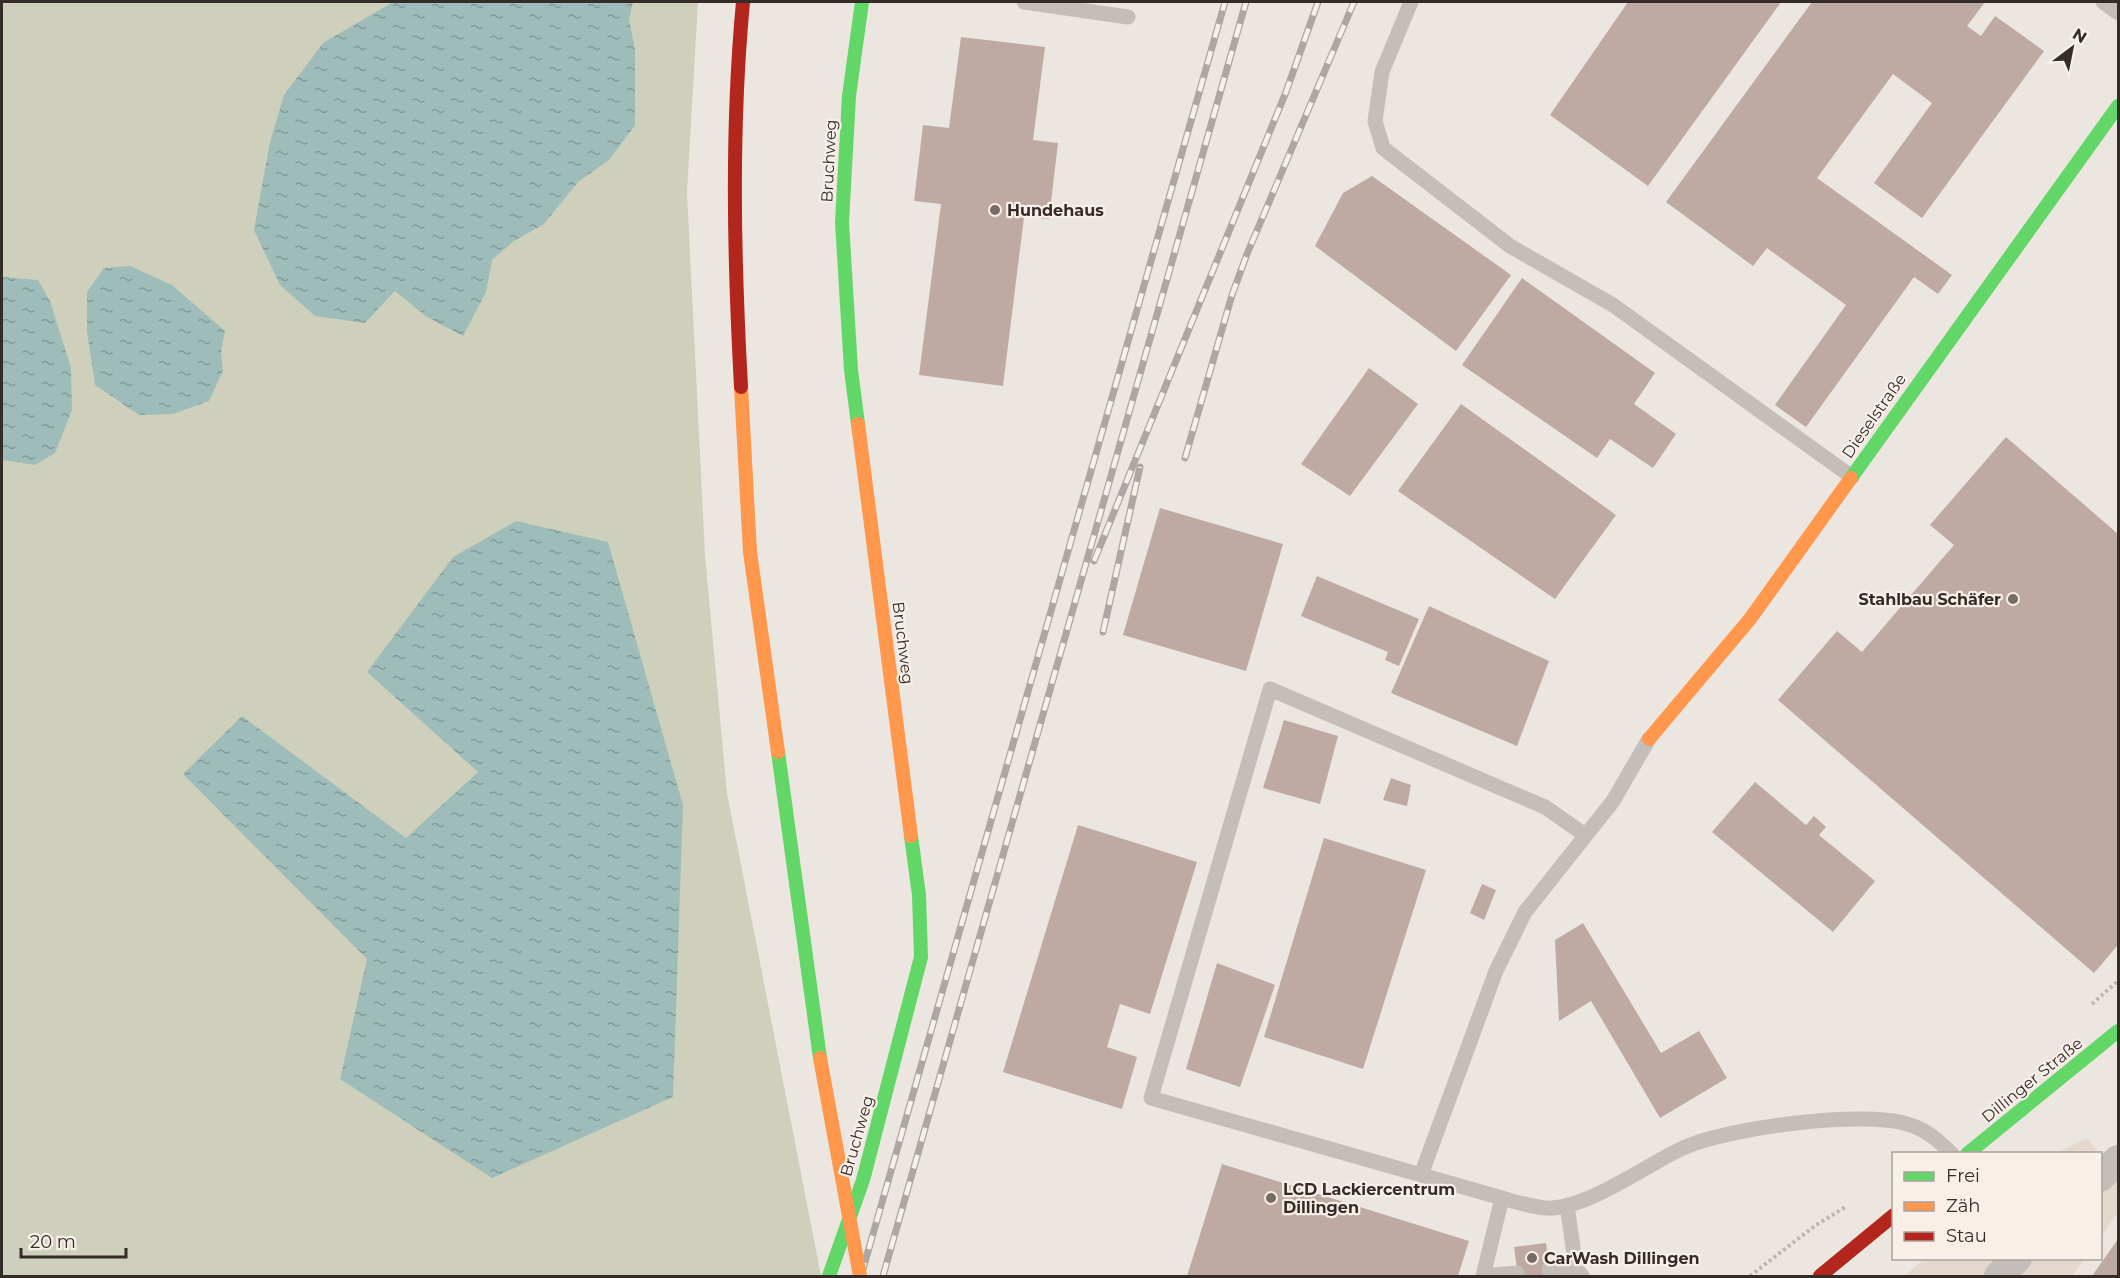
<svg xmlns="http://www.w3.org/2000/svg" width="2120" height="1278" font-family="Montserrat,sans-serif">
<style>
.green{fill:#ced0bb}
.plaza{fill:#e5d9ce}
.water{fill:url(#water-ripples)}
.building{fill:#beaaa3}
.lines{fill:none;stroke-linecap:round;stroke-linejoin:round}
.path{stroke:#bdb6b2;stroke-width:4;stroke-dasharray:3 3;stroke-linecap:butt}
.lane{stroke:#c4beba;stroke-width:15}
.street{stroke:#c4beba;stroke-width:30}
.fast{stroke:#63d668;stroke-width:14}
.slow{stroke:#ff974d;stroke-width:14}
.jam{stroke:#b3261e;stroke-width:14}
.rail-casing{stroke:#aca7a4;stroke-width:7}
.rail{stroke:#f8efe8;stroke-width:4.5;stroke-dasharray:14;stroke-linecap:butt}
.slow-bridge{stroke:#ff974d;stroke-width:14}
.poi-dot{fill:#756c68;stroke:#f8efe8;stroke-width:2}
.labels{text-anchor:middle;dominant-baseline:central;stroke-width:4.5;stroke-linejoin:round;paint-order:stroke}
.street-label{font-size:16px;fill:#352b28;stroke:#f8efe8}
.poi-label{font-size:16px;font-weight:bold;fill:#352b28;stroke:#f8efe8;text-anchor:start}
</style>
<defs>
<pattern id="water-ripples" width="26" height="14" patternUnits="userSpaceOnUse" patternTransform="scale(1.5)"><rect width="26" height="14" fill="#9ebdba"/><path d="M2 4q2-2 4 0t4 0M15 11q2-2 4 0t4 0" fill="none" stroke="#829a97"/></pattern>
</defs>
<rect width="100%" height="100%" fill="#ece6e0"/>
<path class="green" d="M 2,2 L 698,2 L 687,192 L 705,555 L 727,793 L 821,1276 L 2,1276 Z"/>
<path class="plaza" d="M 2087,1138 L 2099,1153 L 2057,1153 Z
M 2100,1156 L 2118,1180 L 2118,1212 L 2101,1237 Z
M 1925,1259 L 2085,1259 L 2072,1276 L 1904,1276 Z"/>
<path class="water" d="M 393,2 L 633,2 L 629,19 L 635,50 L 635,125 L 609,160 L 578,182 L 544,224 L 514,241 L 492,260 L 486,292 L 463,336 L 427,317 L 395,291 L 365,323 L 315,316 L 280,285 L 254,230 L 270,142 L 284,95 L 323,43 Z
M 130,266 L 172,285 L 225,331 L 221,352 L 223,371 L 209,401 L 173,414 L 139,415 L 95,385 L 87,331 L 87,292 L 104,268 Z
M 3,277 L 38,280 L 50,301 L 71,368 L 72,410 L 55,453 L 35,465 L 2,460 Z
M 516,521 L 608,542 L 683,805 L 673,1097 L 492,1178 L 340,1079 L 367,959 L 183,774 L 242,716 L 406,838 L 478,772 L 367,672 L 453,557 Z"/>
<path class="building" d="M 1628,2 L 1781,2 L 1648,186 L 1550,115 Z
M 1812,2 L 1985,2 L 1967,26 L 1981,36 L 1995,16 L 2044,51 L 1922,218 L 1874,183 L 1932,103 L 1893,74 L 1817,178 L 1952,275 L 1938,294 L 1914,277 L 1806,427 L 1775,405 L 1846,305 L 1767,248 L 1753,266 L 1666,202 Z
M 961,37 L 1045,47 L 1033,140 L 1058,143 L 1049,219 L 1024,217 L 1003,386 L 919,375 L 941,204 L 914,201 L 923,125 L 949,128 Z
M 1372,176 L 1511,275 L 1456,351 L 1315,246 L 1343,193 Z
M 1522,278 L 1655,373 L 1634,404 L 1676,434 L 1653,468 L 1610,439 L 1597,458 L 1462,365 Z
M 1369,368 L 1418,404 L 1350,496 L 1301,464 Z
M 1461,404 L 1616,515 L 1555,599 L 1398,491 Z
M 2006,437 L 2118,534 L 2118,945 L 2094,973 L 1778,700 L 1837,631 L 1862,652 L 1954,545 L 1930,525 Z
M 1160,508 L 1283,544 L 1246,671 L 1123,635 Z
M 1317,576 L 1419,619 L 1399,666 L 1385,660 L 1388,652 L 1301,616 Z
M 1429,606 L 1549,661 L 1517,746 L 1391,693 Z
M 1284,720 L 1338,736 L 1320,804 L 1263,788 Z
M 1391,778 L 1411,785 L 1407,806 L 1383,800 Z
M 1755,782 L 1806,825 L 1814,816 L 1826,827 L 1819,835 L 1875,881 L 1833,932 L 1712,832 Z
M 1078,825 L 1197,862 L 1150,1014 L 1120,1004 L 1107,1047 L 1137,1057 L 1122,1109 L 1003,1072 Z
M 1324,838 L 1426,870 L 1363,1069 L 1264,1037 Z
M 1482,884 L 1496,890 L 1484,920 L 1470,913 Z
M 1583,923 L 1661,1053 L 1699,1031 L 1727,1078 L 1660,1118 L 1591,1001 L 1559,1021 L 1555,940 Z
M 1217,963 L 1275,985 L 1240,1087 L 1186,1069 Z
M 1222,1164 L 1469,1241 L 1458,1276 L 1187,1276 Z
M 2118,1239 L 2118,1276 L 2092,1276 Z
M 1546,1243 L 1550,1276 L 1518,1276 L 1514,1247 Z"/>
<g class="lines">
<path class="path" d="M 2092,1004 L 2118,981
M 1750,1276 L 1816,1225 L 1847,1206"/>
<path class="lane" d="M 1024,2 L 1128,17
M 1411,2 L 1382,72 L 1375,121 L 1383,148 L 1510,246 L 1613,305 L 1852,477
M 2103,2 L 2118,13
M 1585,835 L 1545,807 L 1270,689 L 1151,1098 L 1502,1198 C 1516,1202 1531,1207 1546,1208 C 1584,1211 1648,1164 1683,1148 C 1726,1128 1862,1110 1907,1124 C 1926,1129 1939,1141 1952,1154
M 1421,1175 L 1496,971 L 1525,912 L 1613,801 L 1649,739
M 1567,1205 L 1576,1268 L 1582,1276
M 1549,1270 L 1576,1268
M 1483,1276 L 1502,1198
M 1483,1276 L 1517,1273"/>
<path class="street" d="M 2100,1177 L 2118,1160
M 1999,1276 L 2017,1258"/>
<path class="fast" d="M 858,424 L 851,370 L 842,222 L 849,96 L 862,2
M 1851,478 L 2118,106
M 778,752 L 820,1058
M 1967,1154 L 2118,1031
M 829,1276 L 863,1180 L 921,957 L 919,895 L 911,836"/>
<path class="slow" d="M 741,387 L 750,552 L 778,752
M 858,424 L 911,836
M 1649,739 L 1750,619 L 1851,478"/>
<path class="jam" d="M 741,387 C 734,258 731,130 743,2
M 1820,1276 L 1894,1215"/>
<g class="rail-casing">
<path id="rail" d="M 1185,458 L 1232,295 L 1247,254 L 1354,2
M 1094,561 L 1286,92 L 1318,2
M 1103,632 L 1140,467
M 861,1276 L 1225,2
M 883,1276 L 1246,2"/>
</g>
<use href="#rail" class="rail"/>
<path class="slow-bridge" d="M 820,1058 L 860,1276"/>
</g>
<g class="poi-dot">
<circle cx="995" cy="210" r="6"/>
<circle cx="2013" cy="599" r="6"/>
<circle cx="1271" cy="1198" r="6"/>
<circle cx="1532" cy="1258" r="6"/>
</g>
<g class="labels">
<g class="street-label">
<text transform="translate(829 161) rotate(-87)">Bruchweg</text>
<text transform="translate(1874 416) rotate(-55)">Dieselstraße</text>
<text transform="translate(903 643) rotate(83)">Bruchweg</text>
<text transform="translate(2032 1080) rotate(-39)">Dillinger Straße</text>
<text transform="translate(857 1136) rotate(-74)">Bruchweg</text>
</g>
<g class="poi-label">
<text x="1007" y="210">Hundehaus</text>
<text x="2001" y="599" text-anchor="end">Stahlbau Schäfer</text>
<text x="1283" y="1189">LCD Lackiercentrum<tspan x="1283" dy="18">Dillingen</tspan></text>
<text x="1544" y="1258">CarWash Dillingen</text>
</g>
</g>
<rect width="2120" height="1278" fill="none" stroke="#352b28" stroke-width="6"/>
<rect x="1892" y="1152" width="210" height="108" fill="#f8efe8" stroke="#aaa19b" stroke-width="1.5"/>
<rect x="1904" y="1172" width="30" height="9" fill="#63d668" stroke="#aaa19b" stroke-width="1.5"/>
<text x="1946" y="1182" font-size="18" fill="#352b28">Frei</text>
<rect x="1904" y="1202" width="30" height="9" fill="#ff974d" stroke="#aaa19b" stroke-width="1.5"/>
<text x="1946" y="1212" font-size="18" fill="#352b28">Zäh</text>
<rect x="1904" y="1232" width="30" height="9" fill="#b3261e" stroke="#aaa19b" stroke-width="1.5"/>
<text x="1946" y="1242" font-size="18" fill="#352b28">Stau</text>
<g transform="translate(2072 48) rotate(32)" stroke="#f8efe8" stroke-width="4.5" paint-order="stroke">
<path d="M0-4.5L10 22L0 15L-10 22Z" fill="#352b28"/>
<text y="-9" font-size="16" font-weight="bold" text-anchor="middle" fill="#352b28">N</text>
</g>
<path d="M21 1248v9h105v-9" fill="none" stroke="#352b28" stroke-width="3"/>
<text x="30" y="1248" font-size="18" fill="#352b28" stroke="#f8efe8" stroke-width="4.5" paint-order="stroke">20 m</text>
</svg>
